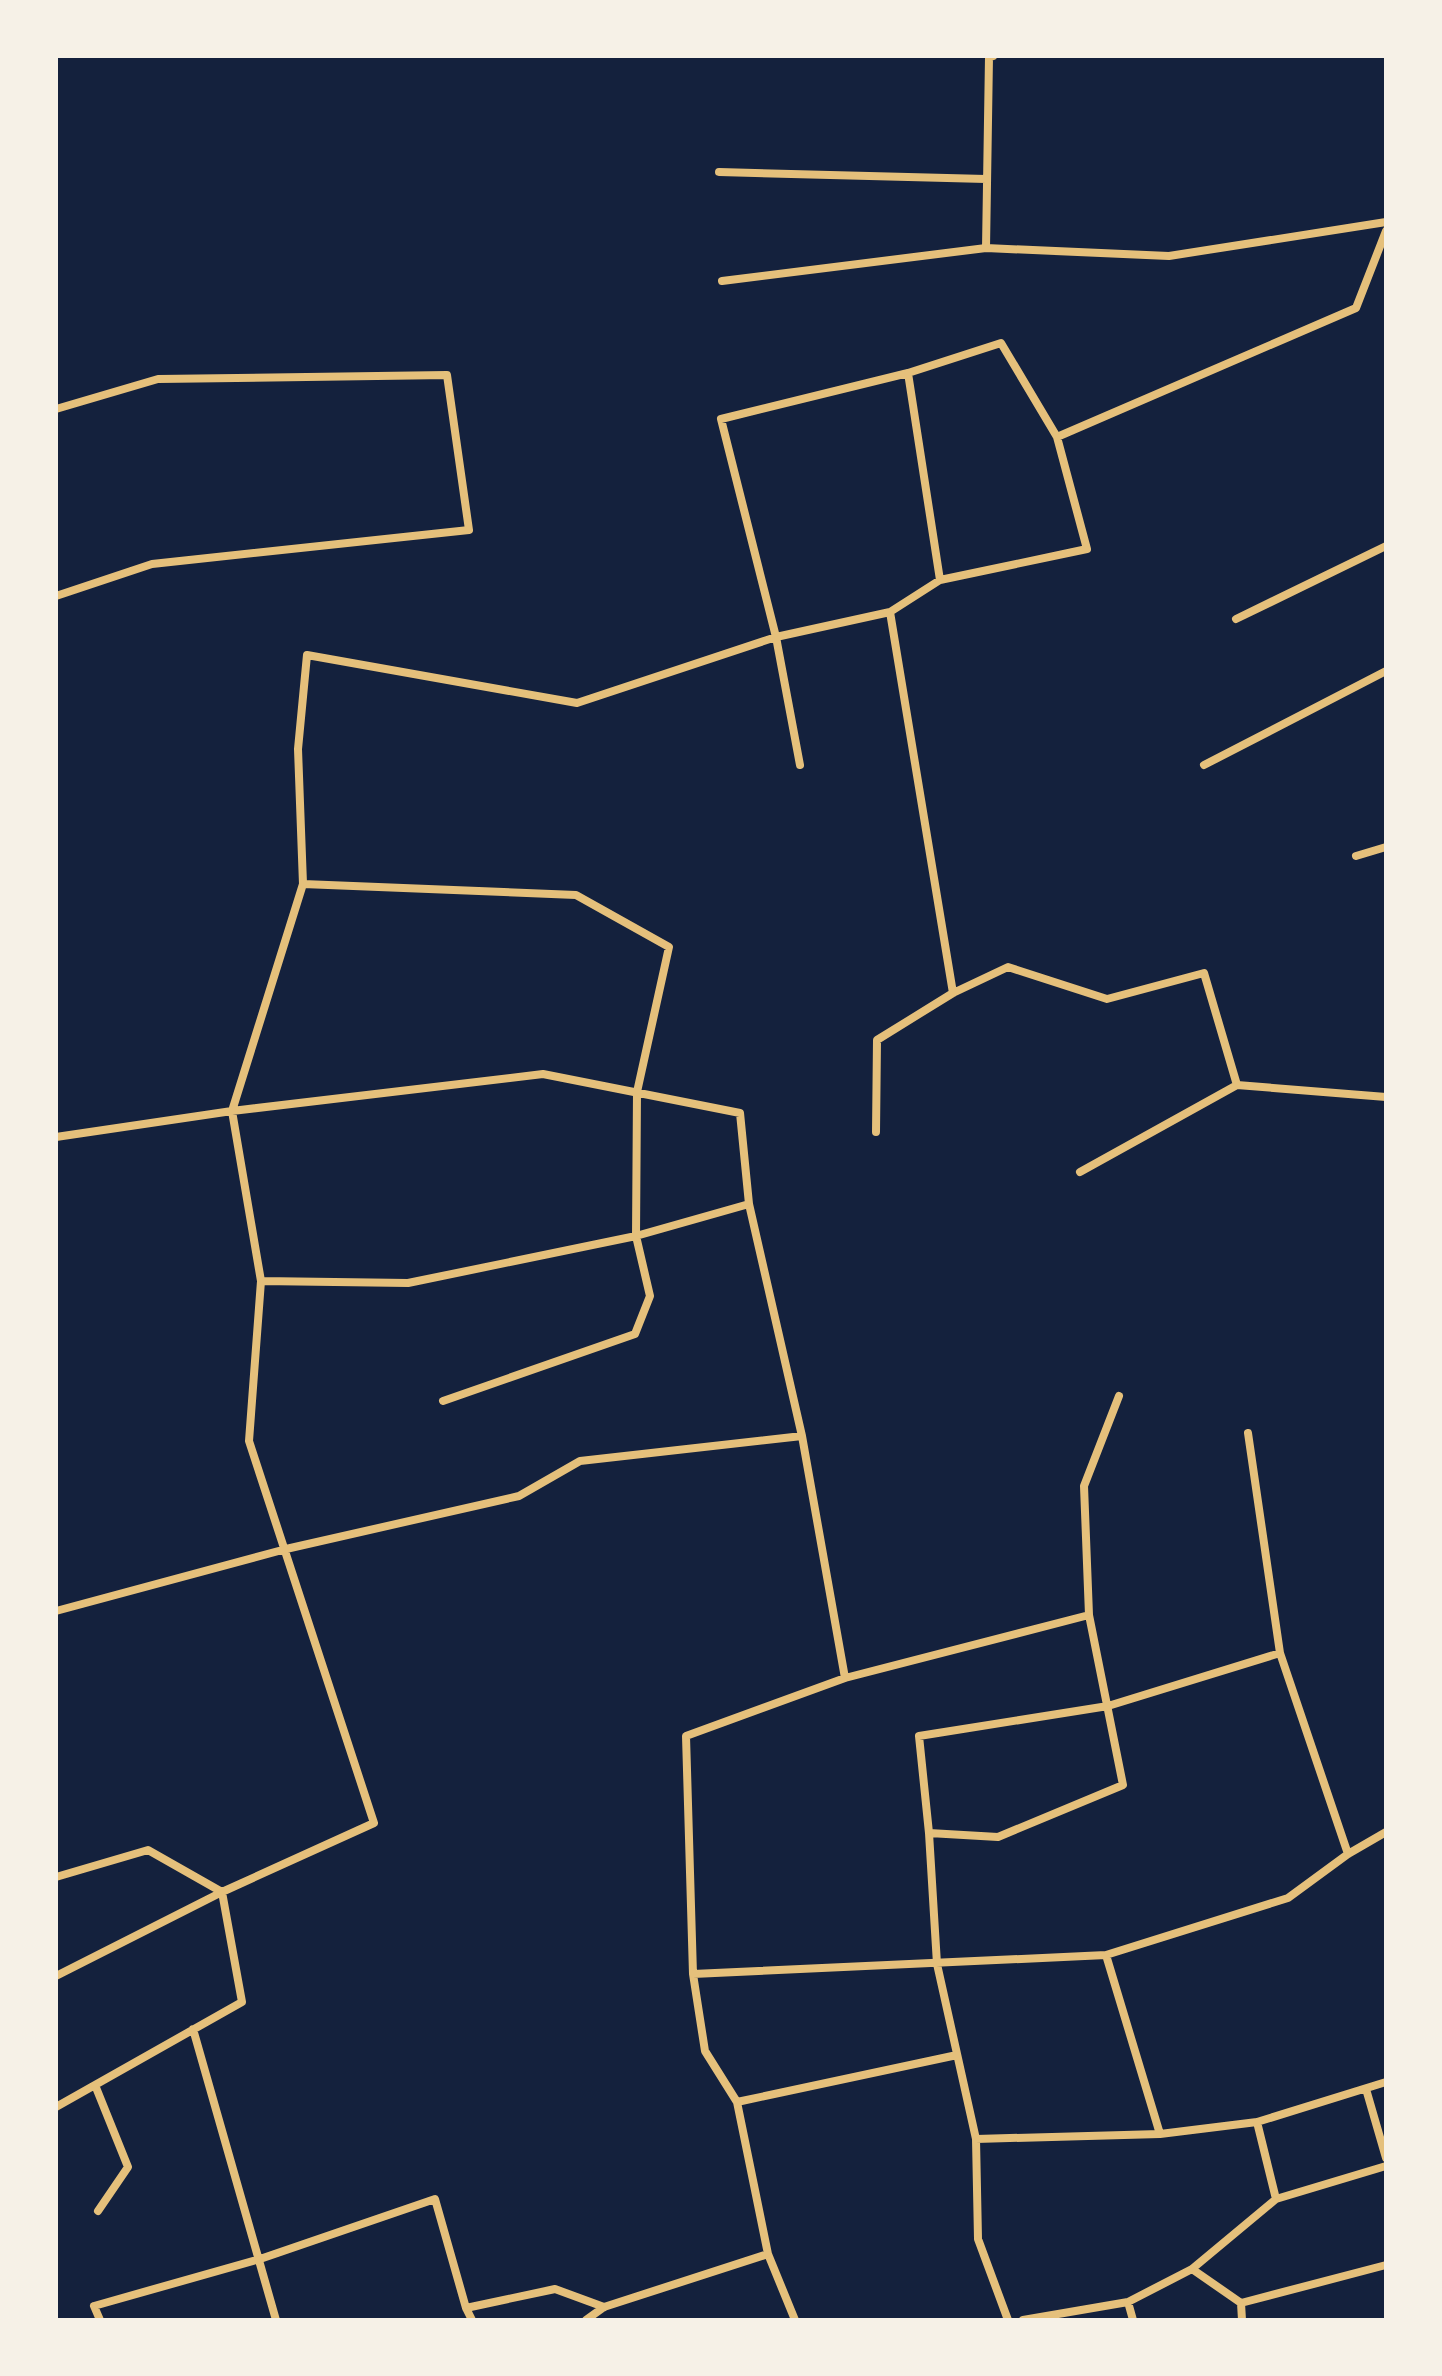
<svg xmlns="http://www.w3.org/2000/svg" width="1442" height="2376" font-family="Mulish,sans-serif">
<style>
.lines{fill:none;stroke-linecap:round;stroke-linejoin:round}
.minor{stroke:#e5c07b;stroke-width:8}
</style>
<rect width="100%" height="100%" fill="#14213d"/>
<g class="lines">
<path class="minor" d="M 719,172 L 986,179
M 986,248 L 989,57 L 993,56
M 722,281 L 986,248 L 1169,256 L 1386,222
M 908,373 L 940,580
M 56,409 L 158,379 L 447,375 L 469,530 L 152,564 L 56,596
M 1057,437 L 1356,308 L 1386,231
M 890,612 L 953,993
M 1236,619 L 1386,546
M 1204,765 L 1386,671
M 1356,856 L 1386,847
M 303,884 L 576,895 L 669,947 L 637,1092 L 636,1236 L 650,1296 L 635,1334 L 443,1401
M 876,1132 L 877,1040 L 953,993 L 1008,967 L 1107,999 L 1204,973 L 1237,1085
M 56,1137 L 232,1111 L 543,1074 L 740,1113 L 749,1204 L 802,1436 L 845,1678
M 1080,1172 L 1237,1085 L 1386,1097
M 261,1281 L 408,1283 L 636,1236 L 749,1204
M 1248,1433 L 1280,1653 L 1348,1854
M 56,1611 L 286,1549 L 519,1496 L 580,1461 L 802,1436
M 929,1833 L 998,1837 L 1123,1785 L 1089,1615 L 1084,1486 L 1119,1396
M 56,1877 L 148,1850 L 222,1892
M 1106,1955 L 1160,2134
M 693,1974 L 1106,1955 L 1288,1898 L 1348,1854 L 1386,1832
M 56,1976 L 222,1892 L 374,1823 L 249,1441 L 261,1281 L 232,1111 L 303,884 L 298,749 L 307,655 L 577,703 L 776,637 L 890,612 L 940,580 L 1087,549 L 1057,437 L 1001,343 L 908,373 L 721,419 L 776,637 L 800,765
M 193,2029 L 276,2320
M 95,2085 L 128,2167 L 98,2211
M 1366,2089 L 1386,2158
M 737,2102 L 957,2055
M 56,2107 L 242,2002 L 222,1892
M 1257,2122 L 1276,2199
M 976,2139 L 1160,2134 L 1257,2122 L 1386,2082
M 1192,2269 L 1241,2303 L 1386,2265
M 1128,2302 L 1133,2320
M 1241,2303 L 1242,2320
M 466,2308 L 555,2289 L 604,2307
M 100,2320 L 94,2306 L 260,2259 L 435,2199 L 466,2308 L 472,2320
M 586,2320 L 604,2307 L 768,2254
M 795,2320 L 768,2254 L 737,2102 L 705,2051 L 693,1974 L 686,1736 L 845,1678 L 1089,1615
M 1008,2320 L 978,2239 L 976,2139 L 937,1964 L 929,1833 L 919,1736 L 1108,1706 L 1280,1653
M 1023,2320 L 1128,2302 L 1192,2269 L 1276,2199 L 1386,2166"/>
</g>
<rect width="1442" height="2376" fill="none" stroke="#f6f1e7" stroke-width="116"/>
</svg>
